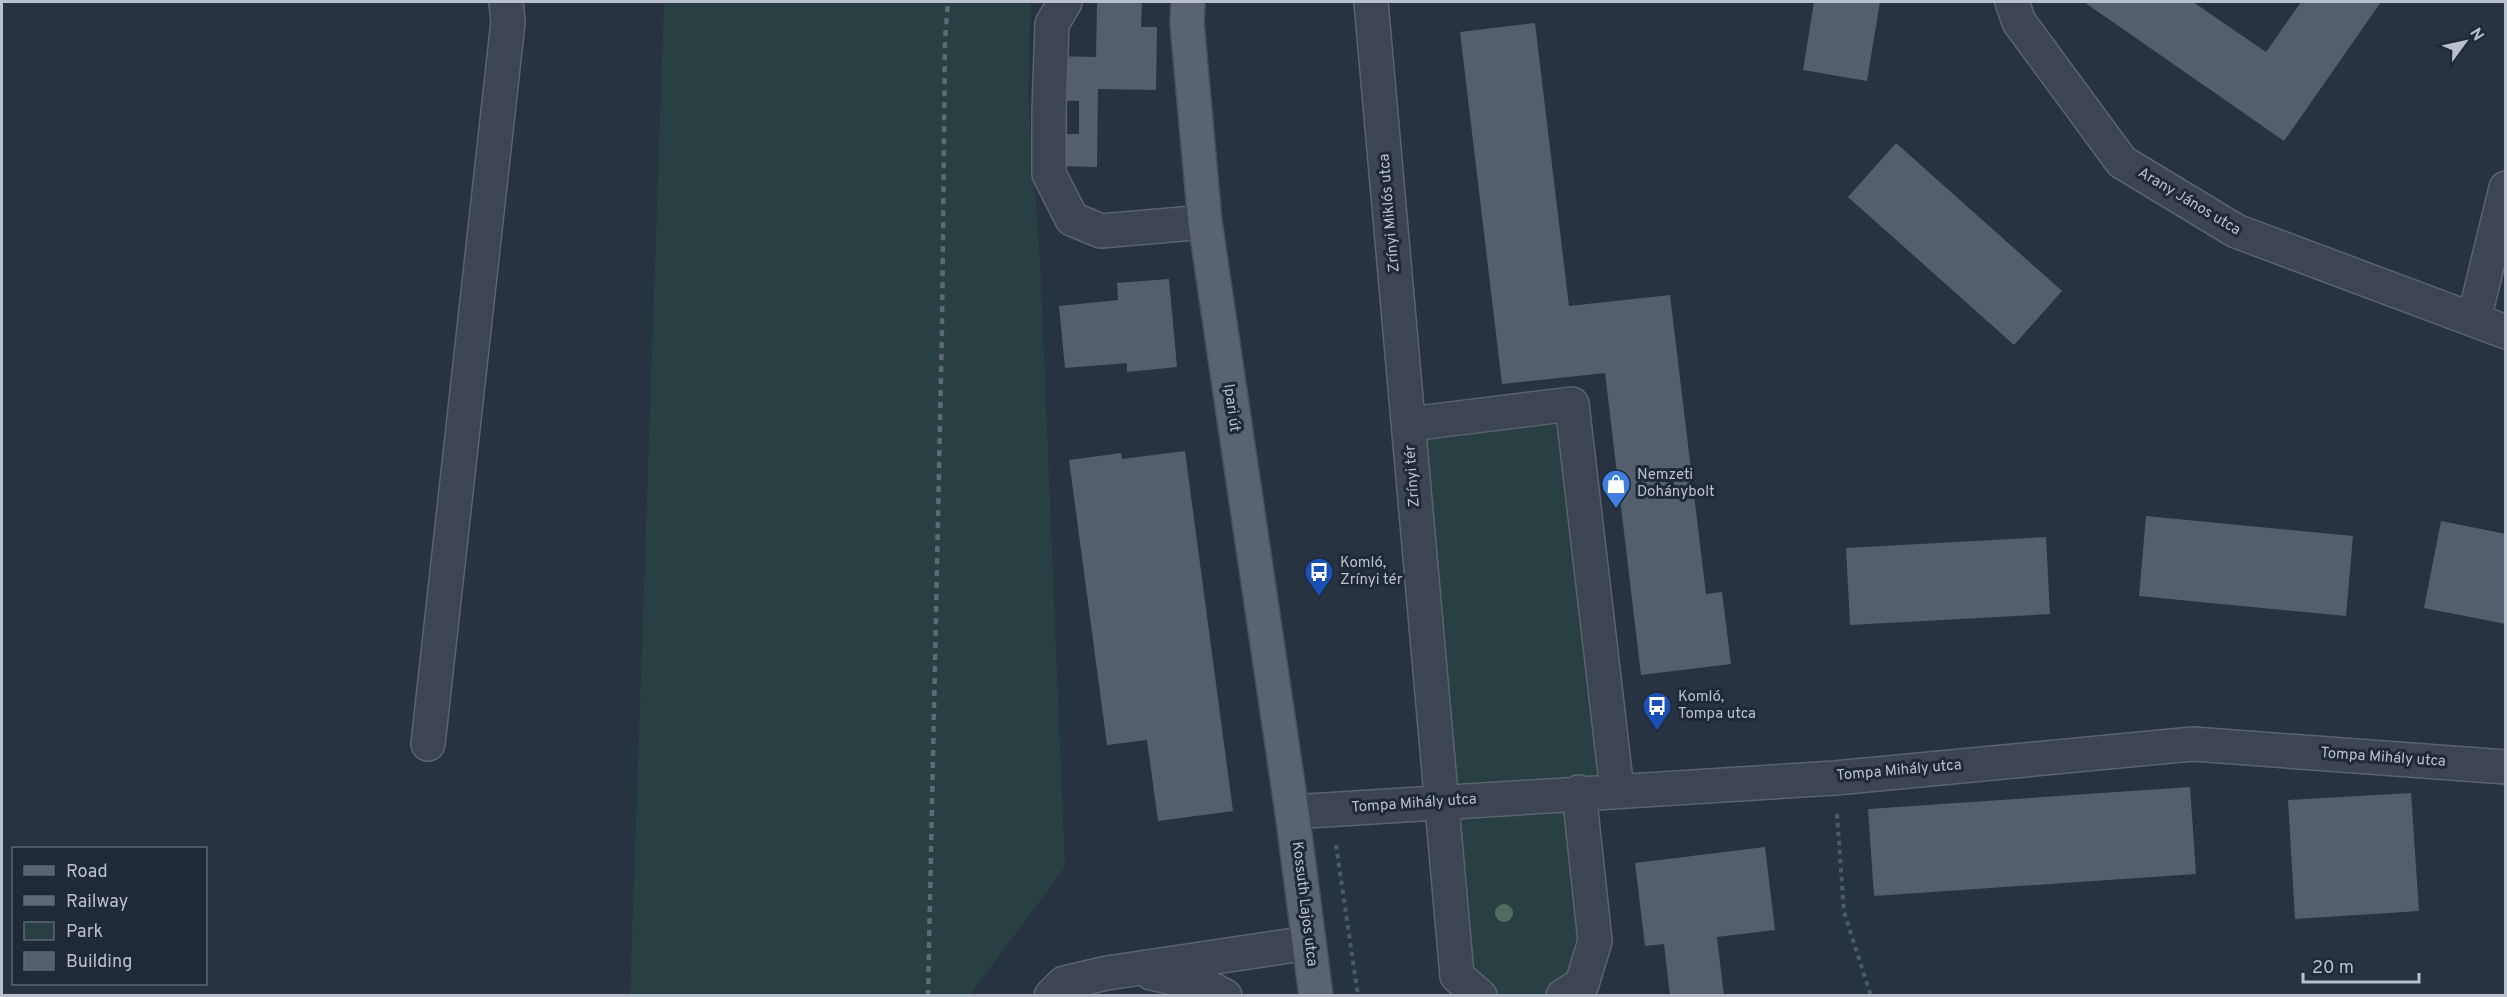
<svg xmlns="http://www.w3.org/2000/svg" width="2507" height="997" font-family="Overpass,sans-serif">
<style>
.green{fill:#294042}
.building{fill:#535e6e}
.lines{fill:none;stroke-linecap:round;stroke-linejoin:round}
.minor-casing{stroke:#59636e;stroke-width:36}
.major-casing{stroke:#454e5a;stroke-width:36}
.path{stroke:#485d5f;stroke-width:4;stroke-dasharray:4.5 4.5;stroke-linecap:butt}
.minor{stroke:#3c4551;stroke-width:33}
.major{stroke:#5a6471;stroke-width:33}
.rail{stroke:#5e6978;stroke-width:4.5;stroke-dasharray:6 6;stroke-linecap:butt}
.tree{fill:#4f6c60}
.labels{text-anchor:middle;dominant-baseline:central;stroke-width:6;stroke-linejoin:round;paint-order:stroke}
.street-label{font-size:15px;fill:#b8c0cb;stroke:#202a36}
.poi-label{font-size:15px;fill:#b8c0cb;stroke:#202a36;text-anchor:start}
</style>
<rect width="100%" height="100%" fill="#273341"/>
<path class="green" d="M 664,2 L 1031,2 L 1028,97 L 1040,259 L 1065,867 L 970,995 L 630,996 Z
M 1572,404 L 1617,790 L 1579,793 L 1595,941 L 1563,995 L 1480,995 L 1457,976 L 1410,424 Z"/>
<path class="building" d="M 1097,2 L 1142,2 L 1141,27 L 1157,27 L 1156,90 L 1098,89 L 1097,167 L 1054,166 L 1054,134 L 1079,134 L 1079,101 L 1052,100 L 1053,56 L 1096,57 Z
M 1814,2 L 1880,2 L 1867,81 L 1803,70 Z
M 2084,2 L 2193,2 L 2266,52 L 2301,2 L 2381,2 L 2284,141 Z
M 1535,23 L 1569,306 L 1670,295 L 1706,594 L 1722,592 L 1731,664 L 1641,675 L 1605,373 L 1502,384 L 1460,32 Z
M 1896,143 L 2062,291 L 2014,345 L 1848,197 Z
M 1169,279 L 1177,367 L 1127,372 L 1127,363 L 1065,368 L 1059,306 L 1118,300 L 1117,283 Z
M 1185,451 L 1233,811 L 1158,821 L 1147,740 L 1107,745 L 1069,460 L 1121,453 L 1122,459 Z
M 2146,516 L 2353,536 L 2346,616 L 2139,596 Z
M 2441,521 L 2506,534 L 2506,624 L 2424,608 Z
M 2046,537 L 2050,614 L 1850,625 L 1846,548 Z
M 2190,787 L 2196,874 L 1874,896 L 1868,809 Z
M 2411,793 L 2419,911 L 2295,919 L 2288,800 Z
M 1765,847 L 1775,930 L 1717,937 L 1724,996 L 1670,996 L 1664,944 L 1645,946 L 1635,863 Z"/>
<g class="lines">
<g class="minor-casing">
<path id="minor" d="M 1065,2 L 1052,24 L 1049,111 L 1049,174 L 1072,219 L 1101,231 L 1205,222
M 1371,2 L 1457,976 L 1480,996
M 2012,2 L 2019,22 L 2122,162 L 2236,231 L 2506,332
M 2474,319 L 2506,188
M 1410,424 L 1572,404 L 1617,790
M 428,744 L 508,22 L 506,2
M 1292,812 L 1835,778 L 2193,744 L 2506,767
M 1151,973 L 1204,985 L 1225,996
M 1051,996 L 1064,983 L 1107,973 L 1309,943
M 1563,996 L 1582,984 L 1595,941 L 1579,792"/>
</g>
<g class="major-casing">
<path id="major" d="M 1188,2 L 1187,23 L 1205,222 L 1292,812 L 1316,996"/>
</g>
<path class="path" d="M 1837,814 L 1844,912 L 1871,996
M 1336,845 L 1358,996"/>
<use href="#minor" class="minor"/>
<use href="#major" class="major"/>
<path class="rail" d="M 928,996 L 942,328 L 945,41 L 948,2"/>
</g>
<circle class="tree" cx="1504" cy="913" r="9"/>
<defs>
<g id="shop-pin" transform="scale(1.5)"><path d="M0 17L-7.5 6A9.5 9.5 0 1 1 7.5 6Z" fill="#3f7fe0" stroke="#202a36"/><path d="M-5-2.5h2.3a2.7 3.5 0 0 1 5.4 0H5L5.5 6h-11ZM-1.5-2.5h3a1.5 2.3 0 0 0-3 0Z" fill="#fff"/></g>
<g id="bus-pin" transform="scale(1.5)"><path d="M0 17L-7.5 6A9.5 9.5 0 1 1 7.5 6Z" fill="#1a4fb4" stroke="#202a36"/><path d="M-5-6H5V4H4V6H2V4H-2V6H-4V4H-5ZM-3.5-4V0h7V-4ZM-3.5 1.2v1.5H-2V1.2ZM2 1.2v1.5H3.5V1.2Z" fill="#fff"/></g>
</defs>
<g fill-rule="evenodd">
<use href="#shop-pin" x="1616" y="484"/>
<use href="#bus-pin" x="1319" y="572"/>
<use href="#bus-pin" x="1657" y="706"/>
</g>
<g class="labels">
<g class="street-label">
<text transform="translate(2189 202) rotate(31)">Arany János utca</text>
<text transform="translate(1390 213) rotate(-95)">Zrínyi Miklós utca</text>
<text transform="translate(1231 408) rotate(82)">Ipari út</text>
<text transform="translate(1413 476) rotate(-94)">Zrínyi tér</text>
<text transform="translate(2383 758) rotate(4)">Tompa Mihály utca</text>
<text transform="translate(1899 771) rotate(-5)">Tompa Mihály utca</text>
<text transform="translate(1414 804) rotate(-4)">Tompa Mihály utca</text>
<text transform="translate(1304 904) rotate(83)">Kossuth Lajos utca</text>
</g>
<g class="poi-label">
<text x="1637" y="475">Nemzeti<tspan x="1637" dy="17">Dohánybolt</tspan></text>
<text x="1340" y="563">Komló,<tspan x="1340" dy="17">Zrínyi tér</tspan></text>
<text x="1678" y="697">Komló,<tspan x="1678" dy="17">Tompa utca</tspan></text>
</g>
</g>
<rect width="2507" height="997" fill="none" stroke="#b8c0cb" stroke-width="6"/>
<rect x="12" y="847" width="195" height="138" fill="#202a36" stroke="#5d6672" stroke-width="1.5"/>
<rect x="24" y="866" width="30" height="9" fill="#5a6471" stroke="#5d6672" stroke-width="1.5"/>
<text x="66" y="877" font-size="18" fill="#b8c0cb">Road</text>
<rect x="24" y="896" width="30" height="9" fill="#5e6978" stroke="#5d6672" stroke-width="1.5"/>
<text x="66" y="907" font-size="18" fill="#b8c0cb">Railway</text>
<rect x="24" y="922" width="30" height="18" fill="#294042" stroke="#5d6672" stroke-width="1.5"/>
<text x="66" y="937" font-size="18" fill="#b8c0cb">Park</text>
<rect x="24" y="952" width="30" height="18" fill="#535e6e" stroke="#5d6672" stroke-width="1.5"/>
<text x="66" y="967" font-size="18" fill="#b8c0cb">Building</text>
<g transform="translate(2465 42) rotate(57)" stroke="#202a36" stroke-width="4.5" paint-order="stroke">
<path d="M0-4.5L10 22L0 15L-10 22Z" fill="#b8c0cb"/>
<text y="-9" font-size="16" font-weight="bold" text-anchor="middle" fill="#b8c0cb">N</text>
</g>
<path d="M2303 973v9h116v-9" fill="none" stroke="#b8c0cb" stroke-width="3"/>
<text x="2312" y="973" font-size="18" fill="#b8c0cb" stroke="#202a36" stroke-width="4.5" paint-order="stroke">20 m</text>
</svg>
